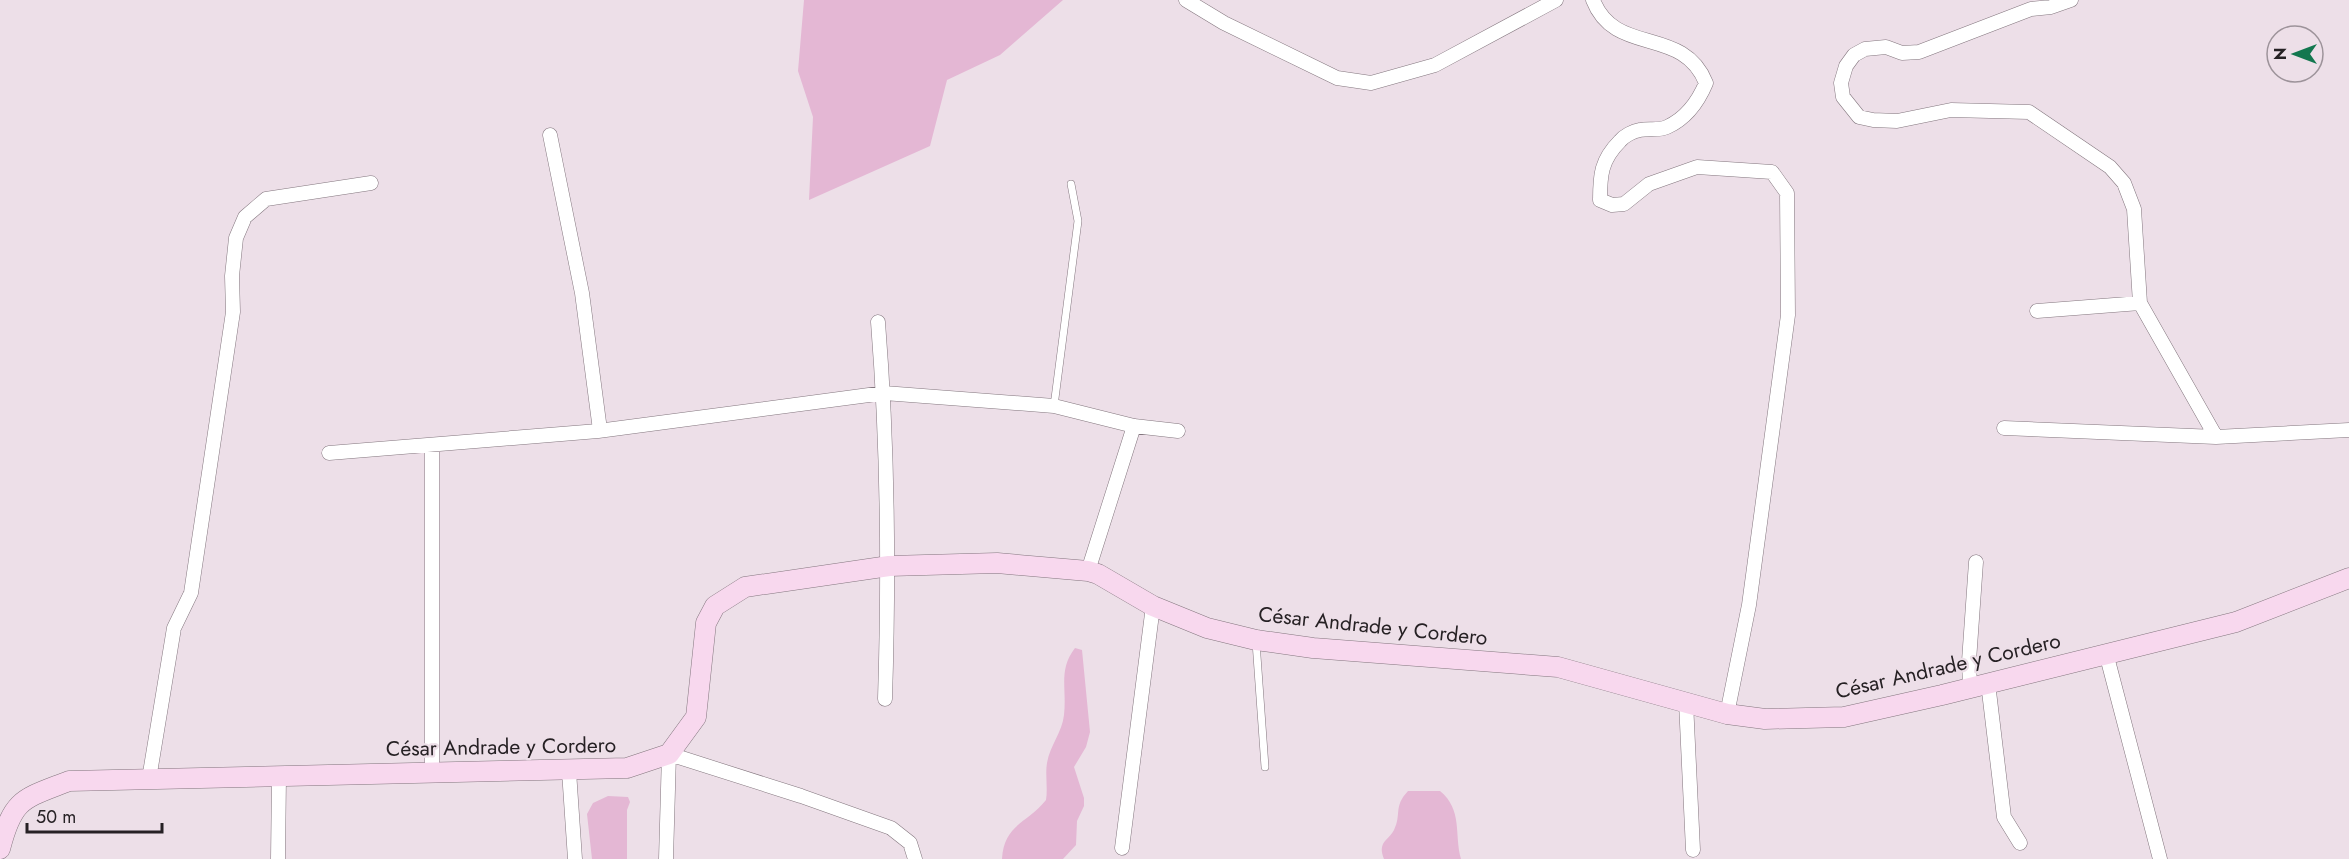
<svg xmlns="http://www.w3.org/2000/svg" width="2349" height="859" font-family="Jost,sans-serif">
<style>
.green{fill:#e4b7d4}
.lines{fill:none;stroke-linecap:round;stroke-linejoin:round}
.lane-casing{stroke:#83767e;stroke-width:8}
.street-casing{stroke:#83767e;stroke-width:15}
.secondary-casing{stroke:#83767e;stroke-width:21}
.lane{stroke:#fff;stroke-width:7}
.street{stroke:#fff;stroke-width:14}
.secondary{stroke:#f8d8ee;stroke-width:20}
.labels{text-anchor:middle;dominant-baseline:central;stroke-width:4.5;stroke-linejoin:round;paint-order:stroke}
.street-label{font-size:21px;fill:#262124;stroke:#eddfe8}
</style>
<rect width="100%" height="100%" fill="#eddfe8"/>
<path class="green" d="M 804,0 L 1063,0 L 1000,55 L 947,80 L 930,146 L 809,200 L 813,117 L 798,71 Z
M 1075,648 L 1082,650 L 1090,732 L 1086,747 L 1074,767 L 1084,798 L 1084,806 L 1077,821 L 1076,845 L 1063,859 L 1002,859 C 1004,824 1028,823 1046,800 C 1048,788 1045,774 1047,763 C 1050,745 1062,733 1064,715 C 1067,688 1058,670 1075,648 Z
M 1408,791 L 1440,791 C 1463,810 1454,834 1461,859 L 1384,859 C 1377,842 1388,841 1394,830 C 1402,814 1393,807 1408,791 Z
M 608,796 L 628,797 L 630,802 L 627,810 L 627,859 L 592,859 L 587,814 L 593,803 Z"/>
<g class="lines">
<g class="lane-casing">
<path id="lane" d="M 1054,406 L 1078,221 L 1071,184
M 1256,642 L 1265,767"/>
</g>
<g class="street-casing">
<path id="street" d="M 1186,0 L 1224,23 L 1337,78 L 1371,83 L 1435,65 L 1556,0
M 1593,0 C 1615,57 1683,25 1706,83 C 1698,102 1687,118 1667,127 C 1658,131 1649,128 1640,130 C 1633,131 1624,136 1620,141 C 1601,160 1600,175 1600,200 L 1612,205 L 1624,204 L 1649,184 L 1697,167 L 1772,172 L 1787,193 L 1788,315 L 1749,605 L 1727,714
M 2071,0 L 2051,7 L 2031,9 L 1919,52 L 1902,53 L 1886,47 L 1865,49 L 1854,55 L 1846,66 L 1841,83 L 1843,97 L 1859,117 L 1873,120 L 1897,121 L 1951,110 L 2029,112 L 2110,167 L 2124,183 L 2134,209 L 2140,303 L 2216,437
M 550,135 L 582,293 L 600,430
M 2037,311 L 2140,303
M 878,322 C 888,448 889,573 885,699
M 2004,428 L 2216,437 L 2349,430
M 432,446 L 432,774
M 329,453 L 598,431 L 884,393 L 1054,406 L 1134,426 L 1178,431
M 1088,571 L 1134,426
M 2106,653 L 2160,859
M 1988,683 L 2004,817 L 2020,843
M 1970,687 L 1969,661 L 1976,562
M 1686,702 L 1693,850
M 569,771 L 575,859
M 149,779 L 174,628 L 191,593 L 233,312 L 232,276 L 236,238 L 245,217 L 266,199 L 371,183
M 1122,848 L 1153,606
M 278,859 L 279,776
M 666,859 L 669,754 L 801,796 L 891,828 L 910,843 L 915,859"/>
</g>
<g class="secondary-casing">
<path id="secondary" d="M 0,849 C 13,798 23,799 69,781 L 627,768 L 669,754 L 696,717 L 706,623 L 715,606 L 745,587 L 889,566 L 997,563 L 1088,571 L 1098,574 L 1153,606 L 1207,628 L 1256,640 L 1313,648 L 1558,667 L 1727,714 L 1765,719 L 1844,717 L 1942,695 L 2236,622 L 2349,578"/>
</g>
<use href="#lane" class="lane"/>
<use href="#street" class="street"/>
<use href="#secondary" class="secondary"/>
</g>
<g class="labels">
<g class="street-label">
<text transform="translate(1373 626) rotate(6)">César Andrade y Cordero</text>
<text transform="translate(1948 666) rotate(-13)">César Andrade y Cordero</text>
<text transform="translate(501 747) rotate(-1)">César Andrade y Cordero</text>
</g>
</g>
<g transform="translate(2295 54) rotate(270)"><circle r="28" fill="#eddfe8" stroke="#9d939a" stroke-width="1.5"/>
<path d="M0-4.5L10 22L0 15L-10 22Z" fill="#13774f"/>
<text y="-9" font-size="16" font-weight="bold" text-anchor="middle" fill="#262124">N</text>
</g>
<path d="M27 823v9h135v-9" fill="none" stroke="#262124" stroke-width="3"/>
<text x="36" y="823" font-size="18" fill="#262124" stroke="#eddfe8" stroke-width="4.5" paint-order="stroke">50 m</text>
</svg>
